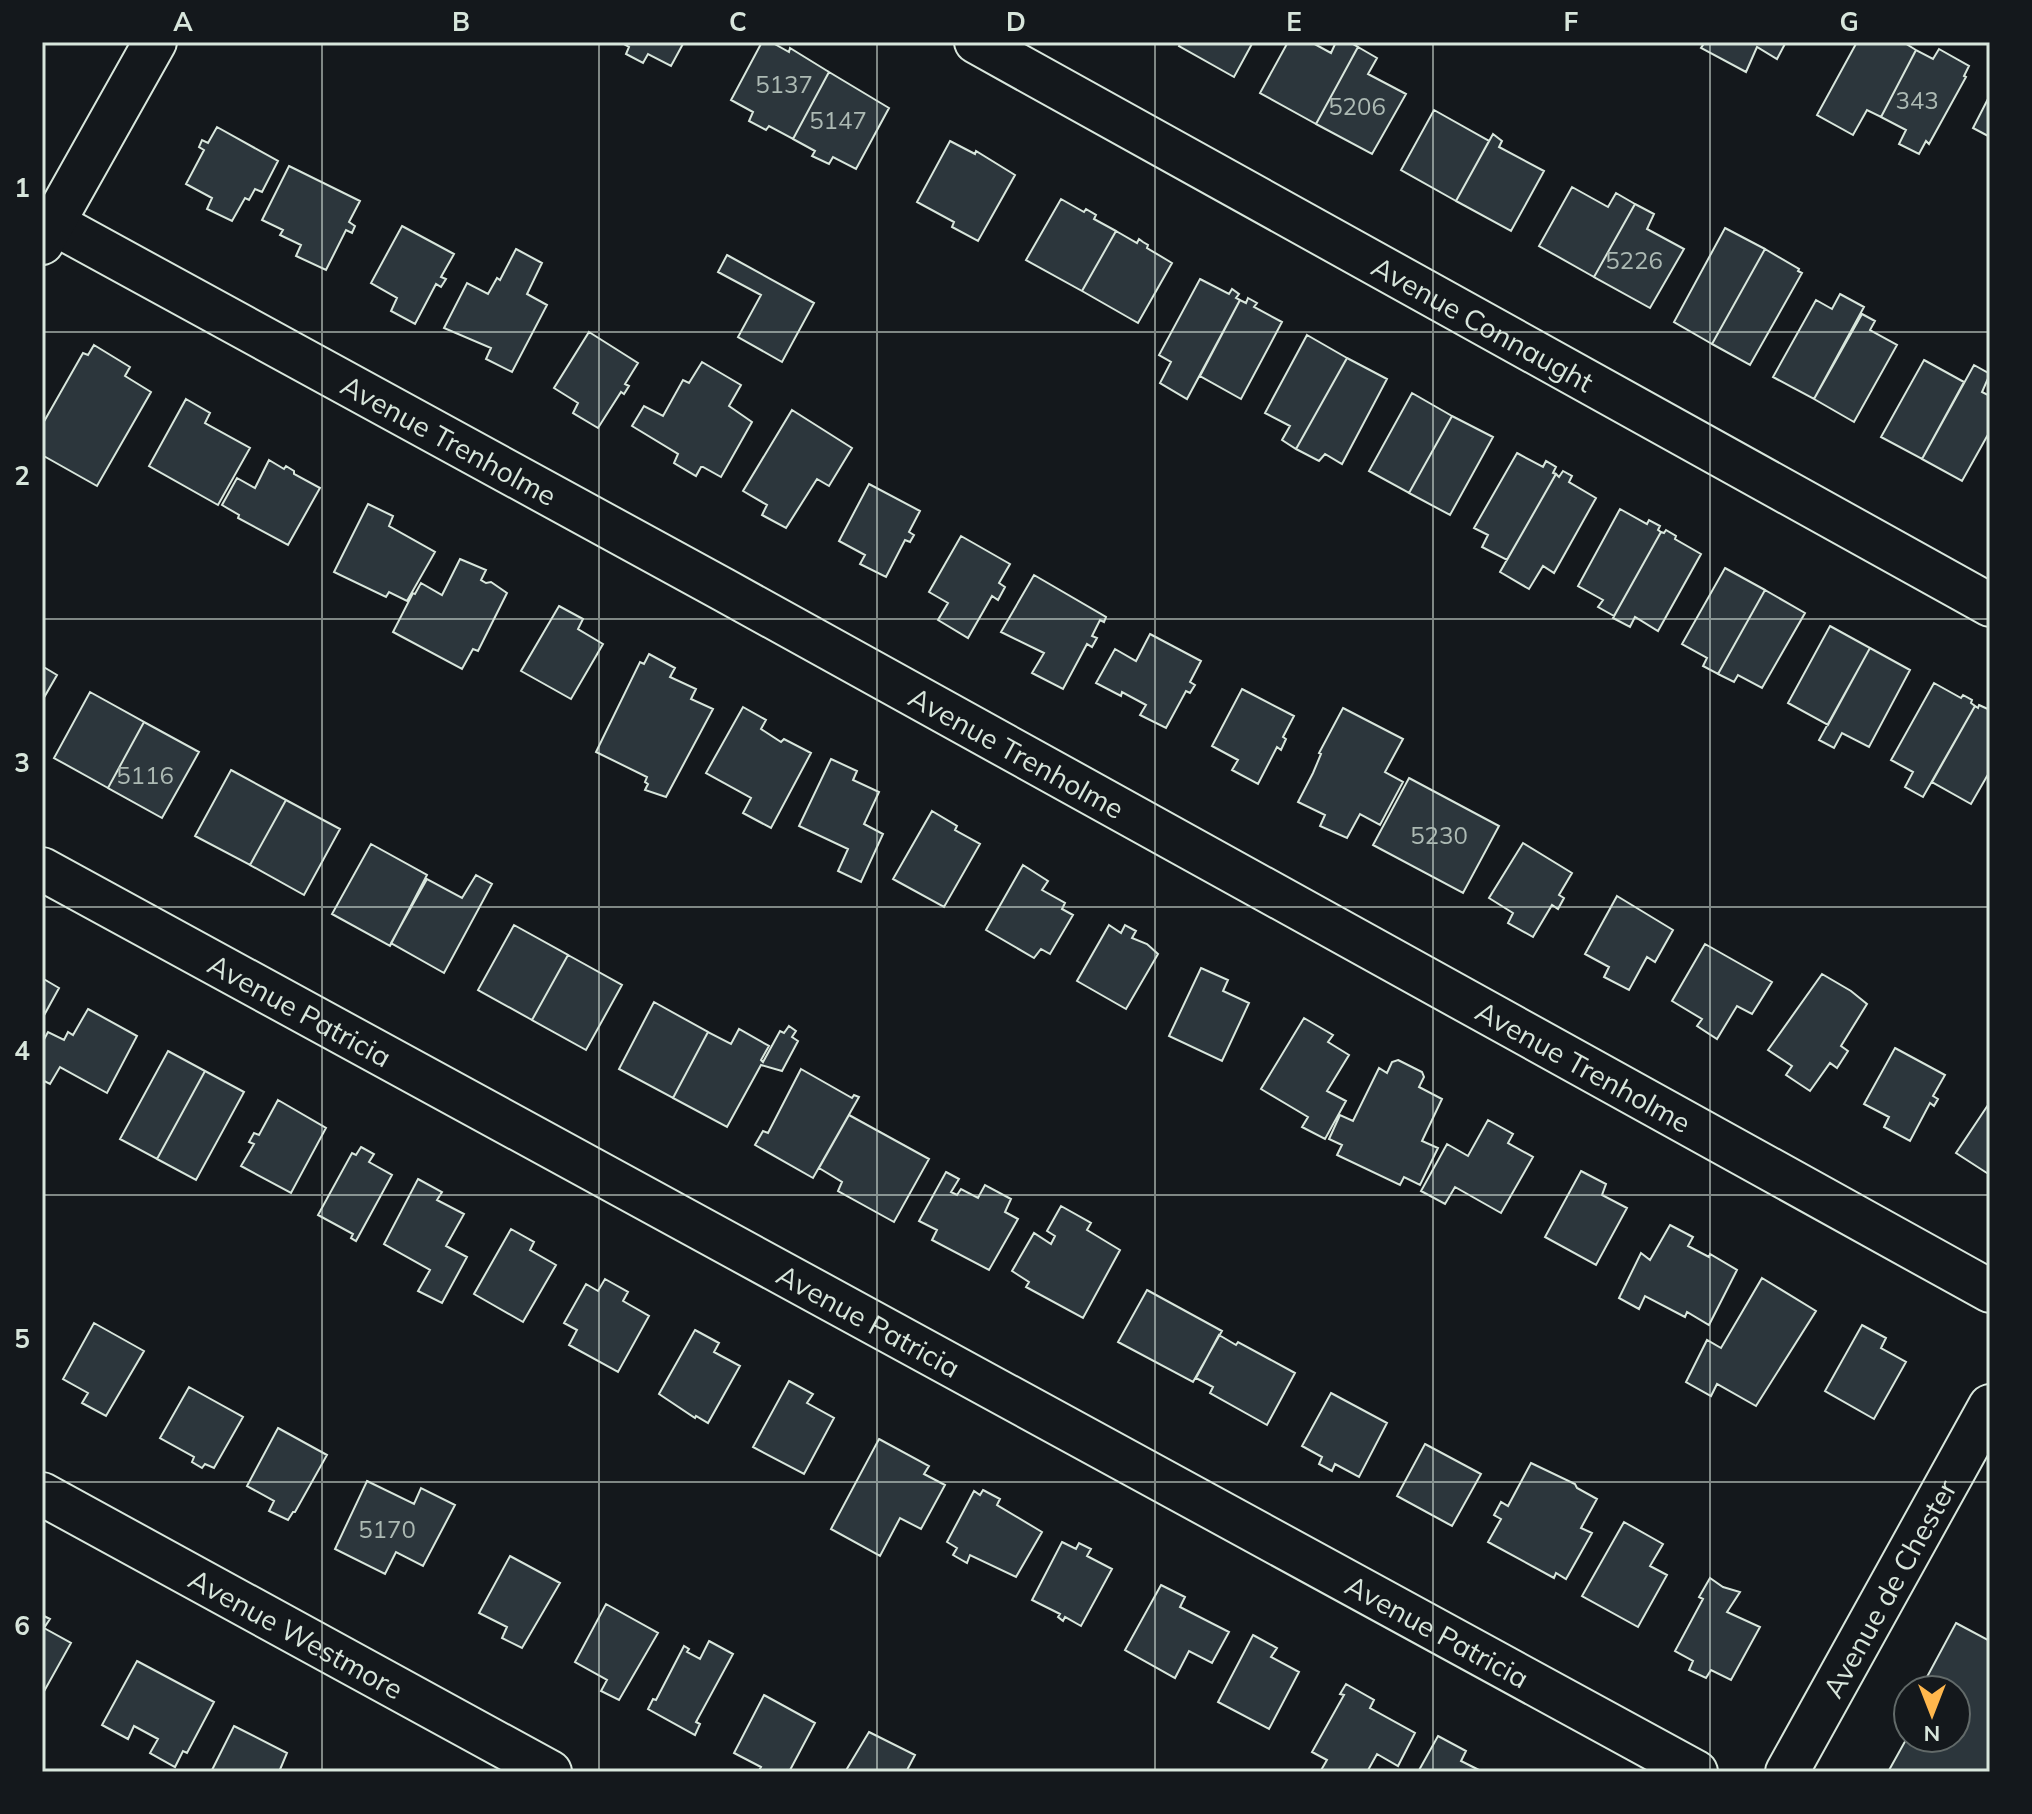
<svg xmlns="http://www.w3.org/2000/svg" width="2032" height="1814" font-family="Mulish,sans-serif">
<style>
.building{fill:#2c363c;stroke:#d8e6dc;stroke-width:2}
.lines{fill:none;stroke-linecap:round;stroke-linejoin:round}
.minor-casing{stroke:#d8e6dc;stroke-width:46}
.minor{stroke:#14181c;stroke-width:42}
.grid{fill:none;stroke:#d8e6dc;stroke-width:2;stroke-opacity:0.55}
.labels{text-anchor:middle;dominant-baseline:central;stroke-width:6;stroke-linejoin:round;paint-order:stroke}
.number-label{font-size:24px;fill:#adbab4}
.street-label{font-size:28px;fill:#d8e6dc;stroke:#14181c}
.neatline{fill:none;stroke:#d8e6dc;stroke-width:3}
.grid-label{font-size:26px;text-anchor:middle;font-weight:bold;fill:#d8e6dc}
</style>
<rect width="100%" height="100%" fill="#14181c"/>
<path class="building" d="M 620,42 L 684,42 L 671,66 L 648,54 L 643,63 L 626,54 L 629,47 Z
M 762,42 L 771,42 L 789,52 L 790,48 L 829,72 L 793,139 L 769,126 L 766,130 L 749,121 L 753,112 L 731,100 Z
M 1181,42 L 1253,42 L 1234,77 L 1179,46 Z
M 1288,42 L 1311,42 L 1331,53 L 1336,42 L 1349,42 L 1358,47 L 1316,124 L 1260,93 Z
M 1705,42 L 1786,42 L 1777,59 L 1757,47 L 1746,72 L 1701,48 Z
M 1857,42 L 1903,42 L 1916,50 L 1881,117 L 1867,110 L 1853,135 L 1817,115 Z
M 1358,47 L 1377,58 L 1368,74 L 1406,94 L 1372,154 L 1316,124 Z
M 1939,49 L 1969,66 L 1964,76 L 1966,77 L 1929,144 L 1926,141 L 1919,154 L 1899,144 L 1906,130 L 1881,117 L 1916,50 L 1933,59 Z
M 829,72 L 889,108 L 856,169 L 833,157 L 829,164 L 812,156 L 815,151 L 793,139 Z
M 1990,95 L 1990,137 L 1973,128 Z
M 1434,110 L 1489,141 L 1456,201 L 1401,170 Z
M 217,127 L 278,161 L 262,192 L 255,189 L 249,200 L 245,198 L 232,221 L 207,209 L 212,198 L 186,184 L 204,150 L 199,147 L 202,140 L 208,143 Z
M 1493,134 L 1502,141 L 1499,147 L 1544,171 L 1511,231 L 1456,201 Z
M 950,141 L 975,154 L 976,151 L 1015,175 L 978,241 L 952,227 L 954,222 L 917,202 Z
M 289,166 L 360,201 L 349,222 L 355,226 L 352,233 L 346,230 L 326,270 L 296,256 L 301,245 L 280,235 L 283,230 L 262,220 Z
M 1572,187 L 1608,207 L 1616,193 L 1635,204 L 1594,277 L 1539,246 Z
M 1061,199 L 1084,212 L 1086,209 L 1096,215 L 1094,219 L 1116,231 L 1082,291 L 1026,260 Z
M 1635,204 L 1654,214 L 1647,229 L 1684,249 L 1650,308 L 1594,277 Z
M 402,226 L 454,254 L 441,277 L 446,279 L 441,287 L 436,284 L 415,324 L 391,311 L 397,298 L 371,283 Z
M 1725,228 L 1765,249 L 1712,344 L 1674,322 Z
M 1116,231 L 1137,243 L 1139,239 L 1143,242 L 1148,245 L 1147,248 L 1172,263 L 1138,323 L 1082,291 Z
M 516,249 L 542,263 L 527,294 L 547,305 L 512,372 L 486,359 L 491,348 L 444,328 L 467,283 L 488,294 L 497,278 L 500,280 Z
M 1765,249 L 1799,269 L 1798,271 L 1802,273 L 1750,365 L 1712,344 Z
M 727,255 L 814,303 L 782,362 L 738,337 L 761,295 L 718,272 Z
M 1200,279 L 1229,294 L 1232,289 L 1239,294 L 1236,298 L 1240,300 L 1187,399 L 1160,383 L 1171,362 L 1159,355 Z
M 1840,294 L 1864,307 L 1814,399 L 1773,377 L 1816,300 L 1832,309 Z
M 1248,298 L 1257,303 L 1254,307 L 1282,322 L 1241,399 L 1200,376 L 1240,300 L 1246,303 Z
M 1862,314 L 1875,321 L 1870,330 L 1897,345 L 1854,422 L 1814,399 Z
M 589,332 L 638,363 L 625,384 L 629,386 L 624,394 L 621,392 L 598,428 L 573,413 L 578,403 L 554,388 Z
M 1307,335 L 1347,358 L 1296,449 L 1282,440 L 1290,426 L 1265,413 Z
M 94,345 L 130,367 L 125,376 L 151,392 L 97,486 L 42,455 L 42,425 L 83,353 L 88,355 Z
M 1347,358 L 1387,379 L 1342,464 L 1325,454 L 1319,461 L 1296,449 Z
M 1924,360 L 1964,382 L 1922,459 L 1881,437 Z
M 702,362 L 741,385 L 729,406 L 752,422 L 721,477 L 703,467 L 701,467 L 696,476 L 674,463 L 678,454 L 632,426 L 644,406 L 663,416 L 683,380 L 689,383 Z
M 1974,365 L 1990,374 L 1982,392 L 1990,396 L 1990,431 L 1962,481 L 1922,459 Z
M 1412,393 L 1452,416 L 1409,493 L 1369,471 Z
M 186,399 L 210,413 L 205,423 L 250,448 L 218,505 L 149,466 Z
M 792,410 L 852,448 L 829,486 L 817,479 L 786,528 L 762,515 L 767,505 L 743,491 Z
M 1452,416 L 1493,437 L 1450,515 L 1409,493 Z
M 1517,453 L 1543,467 L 1546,461 L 1556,467 L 1553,473 L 1556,474 L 1507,560 L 1482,547 L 1488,535 L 1474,528 Z
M 269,460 L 284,469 L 286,466 L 294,471 L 294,474 L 320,488 L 288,545 L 238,518 L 239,515 L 222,505 L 237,478 L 255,488 Z
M 1563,471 L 1572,476 L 1569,482 L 1596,498 L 1554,573 L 1543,566 L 1529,589 L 1500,572 L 1556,474 L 1559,477 Z
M 869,484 L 920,511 L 909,532 L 914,535 L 910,542 L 905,540 L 886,577 L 860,564 L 865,555 L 839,541 Z
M 368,504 L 393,516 L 389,526 L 435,552 L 407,601 L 389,592 L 386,597 L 334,572 Z
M 1620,509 L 1647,524 L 1649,520 L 1660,526 L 1658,530 L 1661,532 L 1614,616 L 1598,607 L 1603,600 L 1578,586 Z
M 1666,530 L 1676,536 L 1675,539 L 1701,554 L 1658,631 L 1635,617 L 1630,627 L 1613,618 L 1661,532 L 1664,533 Z
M 961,536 L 1010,564 L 999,583 L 1005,587 L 998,600 L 992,596 L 968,638 L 938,620 L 948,603 L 929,592 Z
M 460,559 L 486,570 L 481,580 L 486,583 L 491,582 L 507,593 L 478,651 L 473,649 L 462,669 L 393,632 L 413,593 L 415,594 L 421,583 L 442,595 Z
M 1725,568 L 1765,590 L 1718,674 L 1703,666 L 1707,658 L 1682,644 Z
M 1034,575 L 1106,617 L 1104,622 L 1100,620 L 1092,636 L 1097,638 L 1092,647 L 1087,644 L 1063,689 L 1032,673 L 1044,653 L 1001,632 Z
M 1765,590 L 1805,613 L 1762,688 L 1738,675 L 1734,682 L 1718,674 Z
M 559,606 L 583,619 L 578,629 L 603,644 L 571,699 L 521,671 Z
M 1830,626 L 1870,648 L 1828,725 L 1788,703 Z
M 1150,634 L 1201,661 L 1190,682 L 1195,685 L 1190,693 L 1186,691 L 1166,728 L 1140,715 L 1146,705 L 1122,692 L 1121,696 L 1096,683 L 1115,649 L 1136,661 Z
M 1870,648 L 1910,670 L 1869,747 L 1842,733 L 1834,748 L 1819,740 Z
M 649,654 L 675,668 L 670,677 L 696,689 L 691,699 L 713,709 L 666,797 L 645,790 L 648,784 L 645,782 L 647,777 L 596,752 L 640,662 L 644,664 Z
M 42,666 L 57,675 L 42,701 Z
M 1934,683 L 1961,698 L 1963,695 L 1972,700 L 1971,703 L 1975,706 L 1923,797 L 1905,787 L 1913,772 L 1891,760 Z
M 1242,689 L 1294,716 L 1283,737 L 1286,739 L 1281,750 L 1277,747 L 1258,784 L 1232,770 L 1238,760 L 1212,746 Z
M 90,692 L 144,722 L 108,788 L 54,758 Z
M 1979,705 L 1990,710 L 1990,771 L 1971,804 L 1932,782 L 1975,706 L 1978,708 Z
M 743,707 L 766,720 L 761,729 L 781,742 L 784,739 L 811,753 L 771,828 L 743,813 L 751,798 L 706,773 Z
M 1343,708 L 1403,739 L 1385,772 L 1403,782 L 1380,825 L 1360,814 L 1347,838 L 1320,826 L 1325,815 L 1298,802 L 1313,773 L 1321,754 L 1319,753 Z
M 144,722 L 199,752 L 162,818 L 108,788 Z
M 831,759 L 857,771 L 853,780 L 879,792 L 864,824 L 883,834 L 861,882 L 838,871 L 848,849 L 799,826 Z
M 231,770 L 286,800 L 250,865 L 195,836 Z
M 1409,778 L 1499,826 L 1463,893 L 1373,845 Z
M 286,800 L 340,829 L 304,895 L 250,865 Z
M 932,811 L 957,826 L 955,830 L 980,844 L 944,907 L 893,879 Z
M 1523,843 L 1572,873 L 1559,895 L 1564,898 L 1558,909 L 1552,905 L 1533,937 L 1508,923 L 1513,913 L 1489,898 Z
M 371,844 L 427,875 L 390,946 L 332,914 Z
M 1023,865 L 1048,881 L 1042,890 L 1065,903 L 1062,909 L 1073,915 L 1050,954 L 1041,949 L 1034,958 L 986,930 Z
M 476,875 L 492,884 L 444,973 L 391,943 L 427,879 L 462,898 Z
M 1617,896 L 1673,930 L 1655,962 L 1647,957 L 1629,990 L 1604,977 L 1609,967 L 1585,954 Z
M 514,925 L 568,955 L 532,1020 L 478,990 Z
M 1109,925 L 1121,933 L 1125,925 L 1136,931 L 1132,938 L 1147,944 L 1158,954 L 1126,1009 L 1077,981 Z
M 1705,944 L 1772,982 L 1752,1014 L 1737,1006 L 1717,1039 L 1697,1026 L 1702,1019 L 1672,1001 Z
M 568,955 L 622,985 L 586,1050 L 532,1020 Z
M 1201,968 L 1228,980 L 1223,991 L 1249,1003 L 1222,1061 L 1169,1036 Z
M 1822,974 L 1851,991 L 1867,1004 L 1841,1046 L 1848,1051 L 1837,1068 L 1830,1063 L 1810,1091 L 1786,1075 L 1792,1066 L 1768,1050 Z
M 42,978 L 59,988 L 42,1019 Z
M 654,1002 L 708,1032 L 673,1098 L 619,1069 Z
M 88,1009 L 137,1036 L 107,1093 L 60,1067 L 50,1084 L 42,1080 L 42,1043 L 48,1032 L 64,1040 L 68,1032 L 73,1035 Z
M 1304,1018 L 1333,1035 L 1328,1042 L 1349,1055 L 1327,1091 L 1346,1101 L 1325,1139 L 1302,1127 L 1308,1117 L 1261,1089 Z
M 789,1026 L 796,1031 L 792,1037 L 798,1041 L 782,1071 L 761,1065 L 727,1127 L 673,1098 L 708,1032 L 731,1044 L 739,1029 L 769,1046 L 761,1060 L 763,1062 L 780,1031 L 784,1033 Z
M 1895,1048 L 1945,1075 L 1933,1096 L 1938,1099 L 1934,1106 L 1930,1103 L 1910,1141 L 1884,1127 L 1889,1117 L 1864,1104 Z
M 168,1051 L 205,1071 L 157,1159 L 120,1139 Z
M 1398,1060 L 1422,1072 L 1424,1077 L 1419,1087 L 1442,1099 L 1422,1141 L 1438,1148 L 1420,1185 L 1404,1177 L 1400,1185 L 1337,1155 L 1342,1145 L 1329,1139 L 1340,1115 L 1353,1121 L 1379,1068 L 1387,1073 L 1392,1062 Z
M 801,1069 L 852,1098 L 854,1095 L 859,1097 L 813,1178 L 755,1145 L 763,1131 L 768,1133 Z
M 205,1071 L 244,1092 L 196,1180 L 157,1159 Z
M 278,1100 L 326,1128 L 291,1193 L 241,1166 L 254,1144 L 249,1142 L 254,1133 L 259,1135 Z
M 1990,1102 L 1990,1175 L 1956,1153 Z
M 849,1115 L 929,1159 L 894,1222 L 838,1191 L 842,1182 L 819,1168 Z
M 1488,1120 L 1513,1134 L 1508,1143 L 1533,1157 L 1501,1213 L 1455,1187 L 1445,1204 L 1421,1191 L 1447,1144 L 1468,1156 Z
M 361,1147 L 374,1154 L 369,1162 L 392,1175 L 356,1241 L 351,1238 L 353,1234 L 318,1215 L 352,1153 L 356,1155 Z
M 1581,1171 L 1606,1184 L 1602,1195 L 1627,1208 L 1596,1265 L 1545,1237 Z
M 946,1172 L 959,1179 L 951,1192 L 957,1195 L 961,1189 L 978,1198 L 985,1185 L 1011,1199 L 1005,1212 L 1018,1219 L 989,1270 L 932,1240 L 937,1230 L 919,1221 Z
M 418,1179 L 442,1192 L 437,1200 L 464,1214 L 446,1246 L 467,1257 L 442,1303 L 418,1291 L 430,1270 L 384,1244 Z
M 1061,1206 L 1091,1223 L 1087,1230 L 1120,1250 L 1083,1318 L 1026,1287 L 1029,1282 L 1012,1271 L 1034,1233 L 1051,1244 L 1055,1236 L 1047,1231 Z
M 1670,1225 L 1693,1237 L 1688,1246 L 1709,1257 L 1710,1254 L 1737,1270 L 1709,1325 L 1687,1312 L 1685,1317 L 1645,1296 L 1639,1309 L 1619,1298 L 1641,1253 L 1650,1260 Z
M 511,1229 L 534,1242 L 530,1250 L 556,1265 L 523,1322 L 474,1294 Z
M 1762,1278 L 1816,1311 L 1756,1406 L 1717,1384 L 1711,1396 L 1686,1382 L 1707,1340 L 1721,1348 Z
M 605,1279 L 628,1292 L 623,1301 L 649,1316 L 618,1372 L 569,1345 L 577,1330 L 564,1323 L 586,1284 L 598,1291 Z
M 1147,1290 L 1222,1331 L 1193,1382 L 1118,1342 Z
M 94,1323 L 144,1351 L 106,1416 L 82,1403 L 88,1393 L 63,1379 Z
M 1862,1325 L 1886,1338 L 1881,1348 L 1906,1362 L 1874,1419 L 1825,1391 Z
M 695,1330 L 719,1343 L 714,1352 L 740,1366 L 708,1423 L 696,1416 L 695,1418 L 659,1394 Z
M 1219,1335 L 1236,1345 L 1238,1342 L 1295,1373 L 1267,1425 L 1210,1393 L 1213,1387 L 1196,1378 Z
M 789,1381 L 813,1394 L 807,1403 L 834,1418 L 804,1474 L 753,1447 Z
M 189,1387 L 243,1417 L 214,1468 L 205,1464 L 202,1468 L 192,1462 L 194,1457 L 160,1438 Z
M 1331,1393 L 1387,1423 L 1359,1477 L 1335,1464 L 1332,1471 L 1319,1464 L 1322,1457 L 1302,1446 Z
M 278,1428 L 327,1455 L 295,1512 L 293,1512 L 288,1520 L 269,1511 L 274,1501 L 247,1486 Z
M 879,1439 L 929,1466 L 924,1474 L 945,1485 L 921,1529 L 900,1518 L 880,1556 L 831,1529 Z
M 1425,1444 L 1481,1474 L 1452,1526 L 1397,1496 Z
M 1531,1463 L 1575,1484 L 1577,1488 L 1597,1499 L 1581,1528 L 1592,1533 L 1566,1579 L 1556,1573 L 1554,1578 L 1488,1542 L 1501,1519 L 1494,1515 L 1501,1502 L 1508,1506 Z
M 367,1481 L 414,1504 L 421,1488 L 455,1505 L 423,1566 L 396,1552 L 385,1574 L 335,1549 Z
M 983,1490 L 1000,1499 L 997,1505 L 1042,1532 L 1016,1577 L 970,1555 L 967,1563 L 953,1555 L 957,1548 L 947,1542 L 974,1491 L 980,1495 Z
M 1624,1522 L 1663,1544 L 1650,1566 L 1667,1575 L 1638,1627 L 1582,1596 Z
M 1062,1542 L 1076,1549 L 1079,1543 L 1091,1549 L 1087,1556 L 1112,1569 L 1081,1626 L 1065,1617 L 1063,1621 L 1058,1617 L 1060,1614 L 1032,1600 Z
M 510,1556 L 560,1583 L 522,1648 L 502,1638 L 507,1627 L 479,1613 Z
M 1710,1578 L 1723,1587 L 1740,1592 L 1727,1612 L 1760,1627 L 1731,1680 L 1711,1670 L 1706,1678 L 1689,1670 L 1693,1661 L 1675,1651 L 1703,1599 L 1699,1597 Z
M 1161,1585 L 1185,1597 L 1180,1607 L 1229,1632 L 1212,1663 L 1189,1651 L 1175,1678 L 1125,1650 Z
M 606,1604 L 658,1633 L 619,1700 L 601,1691 L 607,1680 L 575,1662 Z
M 42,1615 L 50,1619 L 44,1628 L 71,1643 L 42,1695 Z
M 1956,1623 L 1990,1641 L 1990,1772 L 1888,1772 L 1908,1736 L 1908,1738 L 1956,1738 L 1956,1690 L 1921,1688 Z
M 1253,1635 L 1277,1648 L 1271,1657 L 1299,1672 L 1269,1729 L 1218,1702 Z
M 709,1641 L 733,1654 L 696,1722 L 700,1724 L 695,1735 L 648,1709 L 653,1699 L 656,1700 L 684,1646 L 689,1649 L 687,1652 L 700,1659 Z
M 137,1661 L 214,1702 L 187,1753 L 183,1751 L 175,1767 L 150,1753 L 158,1739 L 134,1726 L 128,1739 L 102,1725 Z
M 1346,1684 L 1374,1700 L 1370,1708 L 1415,1733 L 1398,1766 L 1377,1754 L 1367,1772 L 1320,1772 L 1327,1760 L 1312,1752 L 1344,1695 L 1340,1694 Z
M 764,1695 L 815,1723 L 789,1772 L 758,1772 L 761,1767 L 734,1753 Z
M 234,1726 L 287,1753 L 279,1772 L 211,1772 Z
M 869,1732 L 915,1755 L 906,1772 L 845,1772 Z
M 1438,1736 L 1466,1751 L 1461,1761 L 1483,1772 L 1418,1772 Z"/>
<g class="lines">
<g class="minor-casing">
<g id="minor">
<path id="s1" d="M 976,42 L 1990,605"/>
<path id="s2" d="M 42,217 L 724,590 L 1990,1291"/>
<path d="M 42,243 L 155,42"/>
<path id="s3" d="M 42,869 L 1696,1772"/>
<path id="s4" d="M 42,1494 L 550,1772"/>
<path id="s5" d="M 1787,1772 L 1990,1406"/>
</g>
</g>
<use href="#minor" class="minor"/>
</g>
<path class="grid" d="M 322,42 L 322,1772M 599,42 L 599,1772M 877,42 L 877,1772M 1155,42 L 1155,1772M 1433,42 L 1433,1772M 1710,42 L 1710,1772M 42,332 L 1990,332M 42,619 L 1990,619M 42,907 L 1990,907M 42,1195 L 1990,1195M 42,1482 L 1990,1482"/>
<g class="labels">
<g class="number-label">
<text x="784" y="84">5137</text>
<text x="1917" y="100">343</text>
<text x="1357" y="106">5206</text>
<text x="838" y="120">5147</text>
<text x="1634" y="260">5226</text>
<text x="145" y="775">5116</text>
<text x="1439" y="835">5230</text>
<text x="387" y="1529">5170</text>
</g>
<g class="street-label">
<text stroke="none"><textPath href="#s1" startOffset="580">Avenue Connaught</textPath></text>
<text stroke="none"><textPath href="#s2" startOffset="464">Avenue Trenholme</textPath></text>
<text stroke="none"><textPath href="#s2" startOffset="1112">Avenue Trenholme</textPath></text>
<text stroke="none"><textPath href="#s3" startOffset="294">Avenue Patricia</textPath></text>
<text stroke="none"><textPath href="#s2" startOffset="1760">Avenue Trenholme</textPath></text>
<text stroke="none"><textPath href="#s3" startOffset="942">Avenue Patricia</textPath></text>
<text stroke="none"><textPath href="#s5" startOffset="210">Avenue de Chester</textPath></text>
<text stroke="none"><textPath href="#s3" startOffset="1590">Avenue Patricia</textPath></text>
<text stroke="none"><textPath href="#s4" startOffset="290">Avenue Westmore</textPath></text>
</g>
</g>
<rect width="2032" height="1814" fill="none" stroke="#14181c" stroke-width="88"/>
<g transform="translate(1932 1714) rotate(180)"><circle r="38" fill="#14181c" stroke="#626a69" stroke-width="2"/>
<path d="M0-6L14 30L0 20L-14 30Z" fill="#ffb74d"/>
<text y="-12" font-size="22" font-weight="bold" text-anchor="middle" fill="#d8e6dc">N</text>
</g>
<rect x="44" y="44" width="1944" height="1726" class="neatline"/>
<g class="grid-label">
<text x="183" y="31">A</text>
<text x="461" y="31">B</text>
<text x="738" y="31">C</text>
<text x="1016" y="31">D</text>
<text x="1294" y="31">E</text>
<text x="1571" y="31">F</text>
<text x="1849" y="31">G</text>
<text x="22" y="197">1</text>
<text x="22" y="485">2</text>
<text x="22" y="772">3</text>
<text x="22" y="1060">4</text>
<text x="22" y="1348">5</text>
<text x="22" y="1635">6</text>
</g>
</svg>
